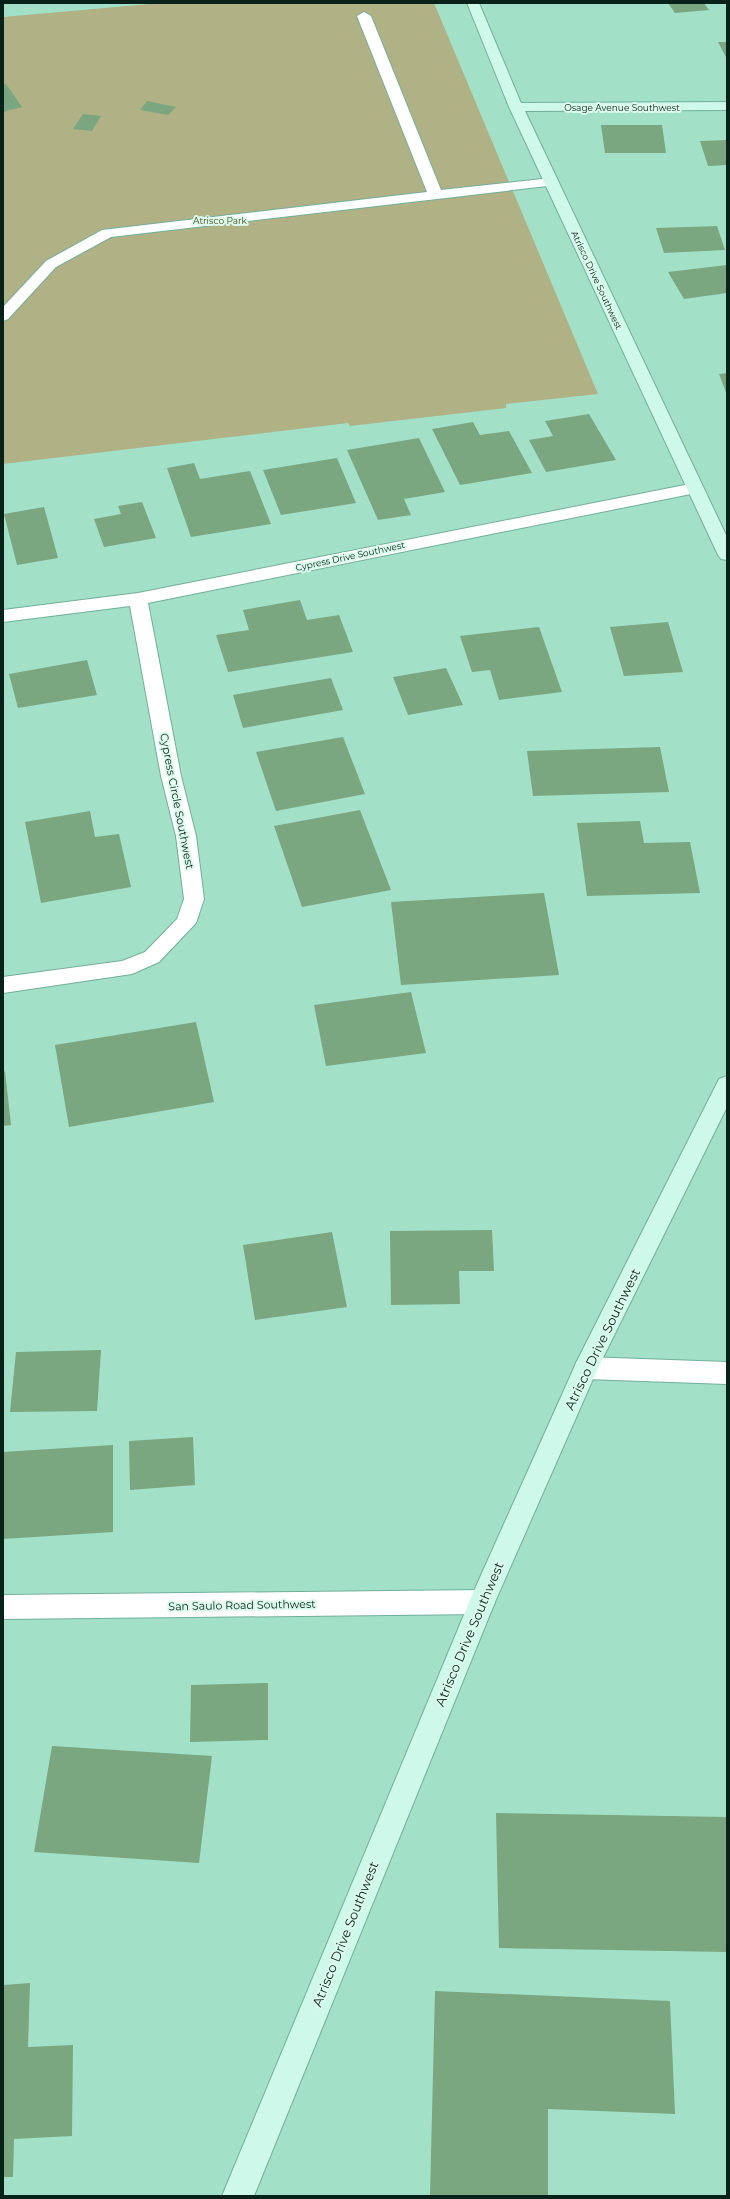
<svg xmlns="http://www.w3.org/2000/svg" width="730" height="2199" font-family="Montserrat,sans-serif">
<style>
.green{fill:#b0b184}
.building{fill:#7aa680}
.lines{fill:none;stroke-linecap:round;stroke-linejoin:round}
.lane-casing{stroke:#72af98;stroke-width:2}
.street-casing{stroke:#72af98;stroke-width:2}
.secondary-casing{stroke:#72af98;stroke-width:2}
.lane{fill:#fff;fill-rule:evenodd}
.street{fill:#fff;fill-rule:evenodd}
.secondary{fill:#cef8ea;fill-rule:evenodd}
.labels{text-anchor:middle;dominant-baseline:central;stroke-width:4;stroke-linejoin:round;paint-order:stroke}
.far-street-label{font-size:9px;fill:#08221a;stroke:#dbfaed}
.far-park-label{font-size:9px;fill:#494814;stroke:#dbfaed}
.street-label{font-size:11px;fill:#08221a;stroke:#dbfaed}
.near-street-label{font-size:13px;fill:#08221a;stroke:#dbfaed}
</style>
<rect width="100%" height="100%" fill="#a2e1c8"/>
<path class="green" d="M 161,3 L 434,3 L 598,394 L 506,404 L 506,408 L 350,426 L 348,423 L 3,464 L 3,17 Z"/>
<path class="building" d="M 668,3 L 704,3 L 709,10 L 675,13 Z
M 718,42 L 727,42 L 727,59 Z
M 6,84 L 22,107 L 3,112 L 3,85 Z
M 147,101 L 176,107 L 168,115 L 140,110 Z
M 83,114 L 101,116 L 92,131 L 73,129 Z
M 601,125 L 662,125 L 666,153 L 605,153 Z
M 727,140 L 727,165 L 708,166 L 700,141 Z
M 717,226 L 725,250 L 664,253 L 656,228 Z
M 727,265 L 727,293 L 684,299 L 668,272 Z
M 727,373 L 727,395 L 719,374 Z
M 589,414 L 616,460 L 546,472 L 529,440 L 553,436 L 545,421 Z
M 473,422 L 480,435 L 509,431 L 532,473 L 460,485 L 432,429 Z
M 419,438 L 445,492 L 404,499 L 411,515 L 378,520 L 347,450 Z
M 337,458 L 356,503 L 281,515 L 263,470 Z
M 194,463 L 200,479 L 250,471 L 271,524 L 191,537 L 167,468 Z
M 142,502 L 156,538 L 104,547 L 94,519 L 121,514 L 118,506 Z
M 44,507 L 58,558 L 17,565 L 4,514 Z
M 300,600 L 307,620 L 339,615 L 353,652 L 228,672 L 216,635 L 249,630 L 243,610 Z
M 668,622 L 683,672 L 624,676 L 610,627 Z
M 539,627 L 562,692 L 499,700 L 490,670 L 472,672 L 460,636 Z
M 87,660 L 97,695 L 18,708 L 9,674 Z
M 446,668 L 463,705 L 408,715 L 393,677 Z
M 331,678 L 343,710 L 243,728 L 233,695 Z
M 343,737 L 365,794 L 276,811 L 256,752 Z
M 660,747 L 669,792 L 533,796 L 527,751 Z
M 360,810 L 391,890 L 302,907 L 274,826 Z
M 90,811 L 95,837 L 119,834 L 131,887 L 41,903 L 25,822 Z
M 640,821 L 644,843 L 690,842 L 700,893 L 587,896 L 577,823 Z
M 544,893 L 559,975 L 401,985 L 391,902 Z
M 411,992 L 426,1053 L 326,1066 L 314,1005 Z
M 196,1022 L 214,1102 L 69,1127 L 55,1045 Z
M 5,1071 L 11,1125 L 3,1126 L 3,1072 Z
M 492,1230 L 494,1271 L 459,1271 L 460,1304 L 391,1305 L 390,1231 Z
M 332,1232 L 347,1307 L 255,1320 L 243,1245 Z
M 101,1350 L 97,1411 L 10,1412 L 16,1352 Z
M 193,1437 L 195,1485 L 130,1490 L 129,1441 Z
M 113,1445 L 113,1532 L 3,1539 L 3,1452 Z
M 268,1683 L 268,1740 L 190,1742 L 191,1685 Z
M 52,1746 L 212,1756 L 199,1863 L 34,1852 Z
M 496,1813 L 727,1817 L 727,1952 L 499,1948 Z
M 30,1983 L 28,2047 L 73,2045 L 72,2136 L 14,2139 L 13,2177 L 3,2177 L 3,1985 Z
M 435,1991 L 670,2001 L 675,2114 L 548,2109 L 548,2196 L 430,2196 Z"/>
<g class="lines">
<g class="lane-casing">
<path id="lane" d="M 364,12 L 371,16 L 441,190 L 551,178 L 556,179 L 558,182 L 556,185 L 111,237 L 56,267 L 8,319 L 3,321 L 3,307 L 46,261 L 102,230 L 427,192 L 357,16 Z"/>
</g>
<g class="street-casing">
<path id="street" d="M 695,483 L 701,484 L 703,488 L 701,492 L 148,603 L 181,776 L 196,836 L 204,899 L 196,923 L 159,962 L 132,974 L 3,993 L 3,977 L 122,961 L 145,952 L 177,919 L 184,899 L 176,836 L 161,776 L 130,606 L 3,622 L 3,610 L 138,593 Z
M 586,1357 L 727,1362 L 727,1384 L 586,1379 L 577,1375 L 574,1368 L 577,1361 Z
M 482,1590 L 491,1593 L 495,1602 L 491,1611 L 482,1614 L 3,1619 L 3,1595 Z"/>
</g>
<g class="secondary-casing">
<path id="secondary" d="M 467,3 L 479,3 L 521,103 L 727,102 L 727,110 L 525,111 L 727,537 L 727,560 L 721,559 L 718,555 L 509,107 Z
M 727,1076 L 727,1107 L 597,1370 L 495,1602 L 254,2196 L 222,2196 L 473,1593 L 577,1361 L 716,1085 L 719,1079 Z"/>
</g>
<use href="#lane" class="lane"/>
<use href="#street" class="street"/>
<use href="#secondary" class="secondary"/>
</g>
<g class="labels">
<g class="far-street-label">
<text x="622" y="107">Osage Avenue Southwest</text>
<text transform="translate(597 280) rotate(65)">Atrisco Drive Southwest</text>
<text transform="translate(350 556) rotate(-12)">Cypress Drive Southwest</text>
</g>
<g class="far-park-label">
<text x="220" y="220">Atrisco Park</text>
</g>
<g class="street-label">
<text transform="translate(177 801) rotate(79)">Cypress Circle Southwest</text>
<text transform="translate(242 1605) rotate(-1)">San Saulo Road Southwest</text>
</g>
<g class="near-street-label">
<text transform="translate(602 1339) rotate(-64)">Atrisco Drive Southwest</text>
<text transform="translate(469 1634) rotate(-67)">Atrisco Drive Southwest</text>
<text transform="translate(345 1934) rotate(-68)">Atrisco Drive Southwest</text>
</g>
</g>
<rect width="730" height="2199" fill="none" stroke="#08221a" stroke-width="8"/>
</svg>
